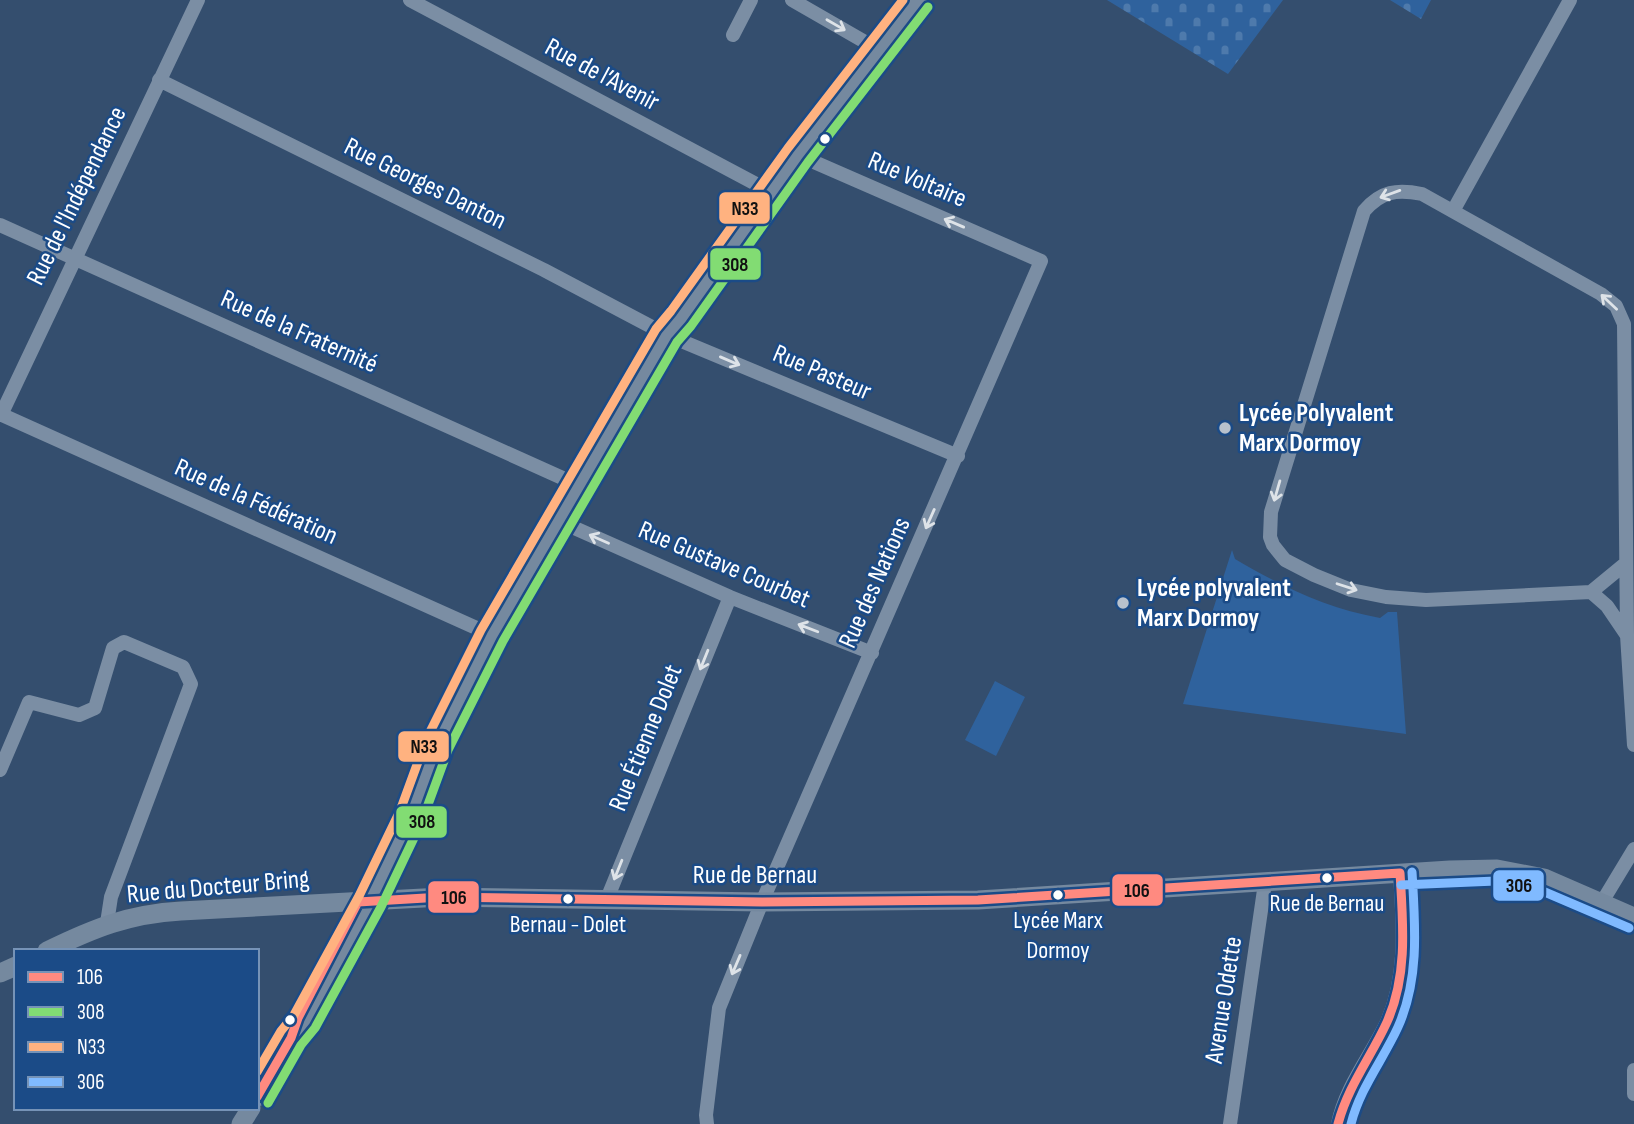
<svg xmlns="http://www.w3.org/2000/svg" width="1634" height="1124" font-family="'Sofia Sans Condensed',sans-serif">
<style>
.cemetery{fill:url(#cemetery-stones)}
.park{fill:#2f629d}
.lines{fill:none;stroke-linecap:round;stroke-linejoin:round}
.street{stroke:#7b8ea4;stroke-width:14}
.secondary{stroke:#75899f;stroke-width:19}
.bus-1-casing{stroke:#1b4b87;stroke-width:14}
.bus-2-casing{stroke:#1b4b87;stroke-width:14}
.bus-3-casing{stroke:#1b4b87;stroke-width:14}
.bus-4-casing{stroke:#1b4b87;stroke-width:14}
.bus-1{stroke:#ff8a80;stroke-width:9}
.bus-2{stroke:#82dc73;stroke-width:9}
.bus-3{stroke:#ffb280;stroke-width:9}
.bus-4{stroke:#80baff;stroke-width:9}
.oneway{stroke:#dee3e8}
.bus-dot{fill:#fff;stroke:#1b4b87;stroke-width:2.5}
.poi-dot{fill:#b8c1cc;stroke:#1b4b87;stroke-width:2.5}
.labels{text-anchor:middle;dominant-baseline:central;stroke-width:5;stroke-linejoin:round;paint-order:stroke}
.bus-label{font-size:24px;fill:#fff;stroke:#1b4b87}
.street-label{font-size:26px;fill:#fff;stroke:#1b4b87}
.poi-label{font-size:26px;font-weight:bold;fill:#fff;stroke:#1b4b87;text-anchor:start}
.line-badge{stroke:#1b4b87;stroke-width:2.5}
.pale-badge-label{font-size:19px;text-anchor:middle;font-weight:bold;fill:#111}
</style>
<defs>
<pattern id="cemetery-stones" width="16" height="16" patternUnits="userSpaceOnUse" patternTransform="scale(1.75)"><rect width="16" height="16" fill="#2f629d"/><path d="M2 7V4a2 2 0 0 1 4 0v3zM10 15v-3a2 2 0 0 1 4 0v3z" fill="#4e7aac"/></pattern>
</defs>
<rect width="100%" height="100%" fill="#344e6e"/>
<path class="cemetery" d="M 1107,0 L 1283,0 L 1228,74 Z
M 1390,0 L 1431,0 L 1421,19 Z"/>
<path class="park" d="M 1232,550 L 1235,559 C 1283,587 1325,608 1380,618 L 1388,612 L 1397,612 L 1406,734 L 1183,704 Z
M 995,681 L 1025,697 L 996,756 L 965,740 Z"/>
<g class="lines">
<path class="street" d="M 410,0 L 771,192
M 792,0 L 879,50
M 733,35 L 751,0
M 159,80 L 544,270 L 667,335 L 958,456
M 1453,211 L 1570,0
M 0,225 L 578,485
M 0,414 L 492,635
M 1,415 L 198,0
M 558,519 L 570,526 L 730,597 L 872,653
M 1625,564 L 1591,592 L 1426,600 L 1386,597 L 1351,590 L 1314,575 L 1285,560 L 1273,545 L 1270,537 L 1271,512 L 1364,211 C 1381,191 1397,189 1422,194 L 1601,294 L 1616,306 L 1624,324 L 1627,635 L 1634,745
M 1591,592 L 1607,606 L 1626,634
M 0,770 L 29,702 L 79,715 L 95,708 L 113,648 L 124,642 L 183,667 L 191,684 L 111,897 L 107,923
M 607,899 L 730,597
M 1602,902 L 1634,849
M 1634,1070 L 1634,1094
M 707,1124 L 706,1115 L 719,1008 L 762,902 L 1041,261 L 798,155
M 1230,1124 L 1265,883
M 1338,1124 C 1345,1087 1371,1056 1387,1022 C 1408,975 1403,923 1400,873"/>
<path class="secondary" d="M 47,951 C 94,928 129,914 181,911 L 442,897 L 762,902 L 978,900 L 1450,870 L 1497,869 L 1544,878 L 1634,917
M 0,973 L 16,966
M 257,1097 L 291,1038 L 304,1022 L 370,902 L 411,816 L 437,745 L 492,635 L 667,335 L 681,319 L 798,155 L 918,0
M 241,1124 L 251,1108"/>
<g class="bus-1-casing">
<path id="bus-1" d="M 257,1097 L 291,1038 L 298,1018 L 358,902 L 442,897 L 762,902 L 978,900 L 1400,873
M 1338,1124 C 1348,1086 1371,1057 1387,1022 C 1408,975 1403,923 1400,873"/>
</g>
<g class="bus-2-casing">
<path id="bus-2" d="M 268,1103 L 301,1045 L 315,1028 L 381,907 L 422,821 L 448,750 L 503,641 L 677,342 L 691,326 L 808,162 L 928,7"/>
</g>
<g class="bus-3-casing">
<path id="bus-3" d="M 257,1072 L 281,1031 L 294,1015 L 359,896 L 400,811 L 426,740 L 481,630 L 656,329 L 671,311 L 788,148 L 903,0"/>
</g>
<g class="bus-4-casing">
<path id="bus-4" d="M 1401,885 L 1496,881 L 1540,890 L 1629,928
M 1351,1124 C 1360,1088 1383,1060 1398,1027 C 1420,978 1415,924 1412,872"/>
</g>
<use href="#bus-1" class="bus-1"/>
<use href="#bus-2" class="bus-2"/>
<use href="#bus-3" class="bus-3"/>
<use href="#bus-4" class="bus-4"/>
</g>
<defs><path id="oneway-shaft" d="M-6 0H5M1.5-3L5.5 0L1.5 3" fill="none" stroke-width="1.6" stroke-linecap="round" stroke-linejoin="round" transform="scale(1.75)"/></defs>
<g class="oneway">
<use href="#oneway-shaft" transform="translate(836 25) rotate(30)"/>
<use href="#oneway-shaft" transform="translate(1390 194) rotate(160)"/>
<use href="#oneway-shaft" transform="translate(954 223) rotate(-157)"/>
<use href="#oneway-shaft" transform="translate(1609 302) rotate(-137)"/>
<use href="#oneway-shaft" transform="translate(730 361) rotate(23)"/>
<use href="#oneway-shaft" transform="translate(1277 491) rotate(106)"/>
<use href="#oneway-shaft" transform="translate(930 519) rotate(114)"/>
<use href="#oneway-shaft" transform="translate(599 539) rotate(-156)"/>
<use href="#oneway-shaft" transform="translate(1347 587) rotate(18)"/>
<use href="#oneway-shaft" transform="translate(808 628) rotate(-159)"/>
<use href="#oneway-shaft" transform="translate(704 660) rotate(112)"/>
<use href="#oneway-shaft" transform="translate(618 870) rotate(112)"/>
<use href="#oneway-shaft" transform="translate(736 965) rotate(113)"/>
</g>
<g class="bus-dot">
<circle cx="825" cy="139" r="6"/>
<circle cx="1327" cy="878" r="6"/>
<circle cx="1058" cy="895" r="6"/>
<circle cx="568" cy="899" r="6"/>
<circle cx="290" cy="1020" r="6"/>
</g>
<g class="poi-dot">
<circle cx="1225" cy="428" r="7"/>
<circle cx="1123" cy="603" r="7"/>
</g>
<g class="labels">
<g class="bus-label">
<text x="1327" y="903">Rue de Bernau</text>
<text x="1058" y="920">Lycée Marx<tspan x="1058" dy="30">Dormoy</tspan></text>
<text x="568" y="924">Bernau - Dolet</text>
</g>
<g class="street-label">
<text transform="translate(602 75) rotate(28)">Rue de l’Avenir</text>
<text transform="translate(917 180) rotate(23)">Rue Voltaire</text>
<text transform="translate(425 184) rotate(26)">Rue Georges Danton</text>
<text transform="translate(77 196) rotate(-64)">Rue de l'Indépendance</text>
<text transform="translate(299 332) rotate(24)">Rue de la Fraternité</text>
<text transform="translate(822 373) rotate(23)">Rue Pasteur</text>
<text transform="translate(256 502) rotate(24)">Rue de la Fédération</text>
<text transform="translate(724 565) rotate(23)">Rue Gustave Courbet</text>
<text transform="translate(875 583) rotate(-66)">Rue des Nations</text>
<text transform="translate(646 738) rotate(-68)">Rue Étienne Dolet</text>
<text x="755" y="875">Rue de Bernau</text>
<text transform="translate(218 887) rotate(-5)">Rue du Docteur Bring</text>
<text transform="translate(1224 1000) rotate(-81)">Avenue Odette</text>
</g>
<g class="poi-label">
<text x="1239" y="413">Lycée Polyvalent<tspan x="1239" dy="30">Marx Dormoy</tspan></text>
<text x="1137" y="588">Lycée polyvalent<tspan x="1137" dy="30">Marx Dormoy</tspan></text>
</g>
</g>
<g class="line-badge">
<rect x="718" y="191" width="53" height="34" rx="7" fill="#ffb280"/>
<rect x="709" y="247" width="53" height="34" rx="7" fill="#82dc73"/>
<rect x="397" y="730" width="53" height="33" rx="7" fill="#ffb280"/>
<rect x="395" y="805" width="53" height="34" rx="7" fill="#82dc73"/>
<rect x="1492" y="869" width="53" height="33" rx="7" fill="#80baff"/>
<rect x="1111" y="873" width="53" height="34" rx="7" fill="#ff8a80"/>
<rect x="427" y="880" width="53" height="34" rx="7" fill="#ff8a80"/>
</g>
<g class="pale-badge-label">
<text x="745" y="215">N33</text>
<text x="735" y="271">308</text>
<text x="424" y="753">N33</text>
<text x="422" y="828">308</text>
<text x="1519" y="892">306</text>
<text x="1137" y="897">106</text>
<text x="454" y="904">106</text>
</g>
<rect x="14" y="949" width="245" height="161" fill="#1b4b87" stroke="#7693b7" stroke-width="2"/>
<rect x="28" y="972" width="35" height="10" fill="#ff8a80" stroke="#7693b7" stroke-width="2"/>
<text x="77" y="984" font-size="21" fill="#ffffff">106</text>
<rect x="28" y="1007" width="35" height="10" fill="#82dc73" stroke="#7693b7" stroke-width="2"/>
<text x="77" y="1019" font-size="21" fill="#ffffff">308</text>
<rect x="28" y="1042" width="35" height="10" fill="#ffb280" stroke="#7693b7" stroke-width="2"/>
<text x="77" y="1054" font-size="21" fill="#ffffff">N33</text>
<rect x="28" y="1077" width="35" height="10" fill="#80baff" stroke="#7693b7" stroke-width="2"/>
<text x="77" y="1089" font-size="21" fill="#ffffff">306</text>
</svg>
